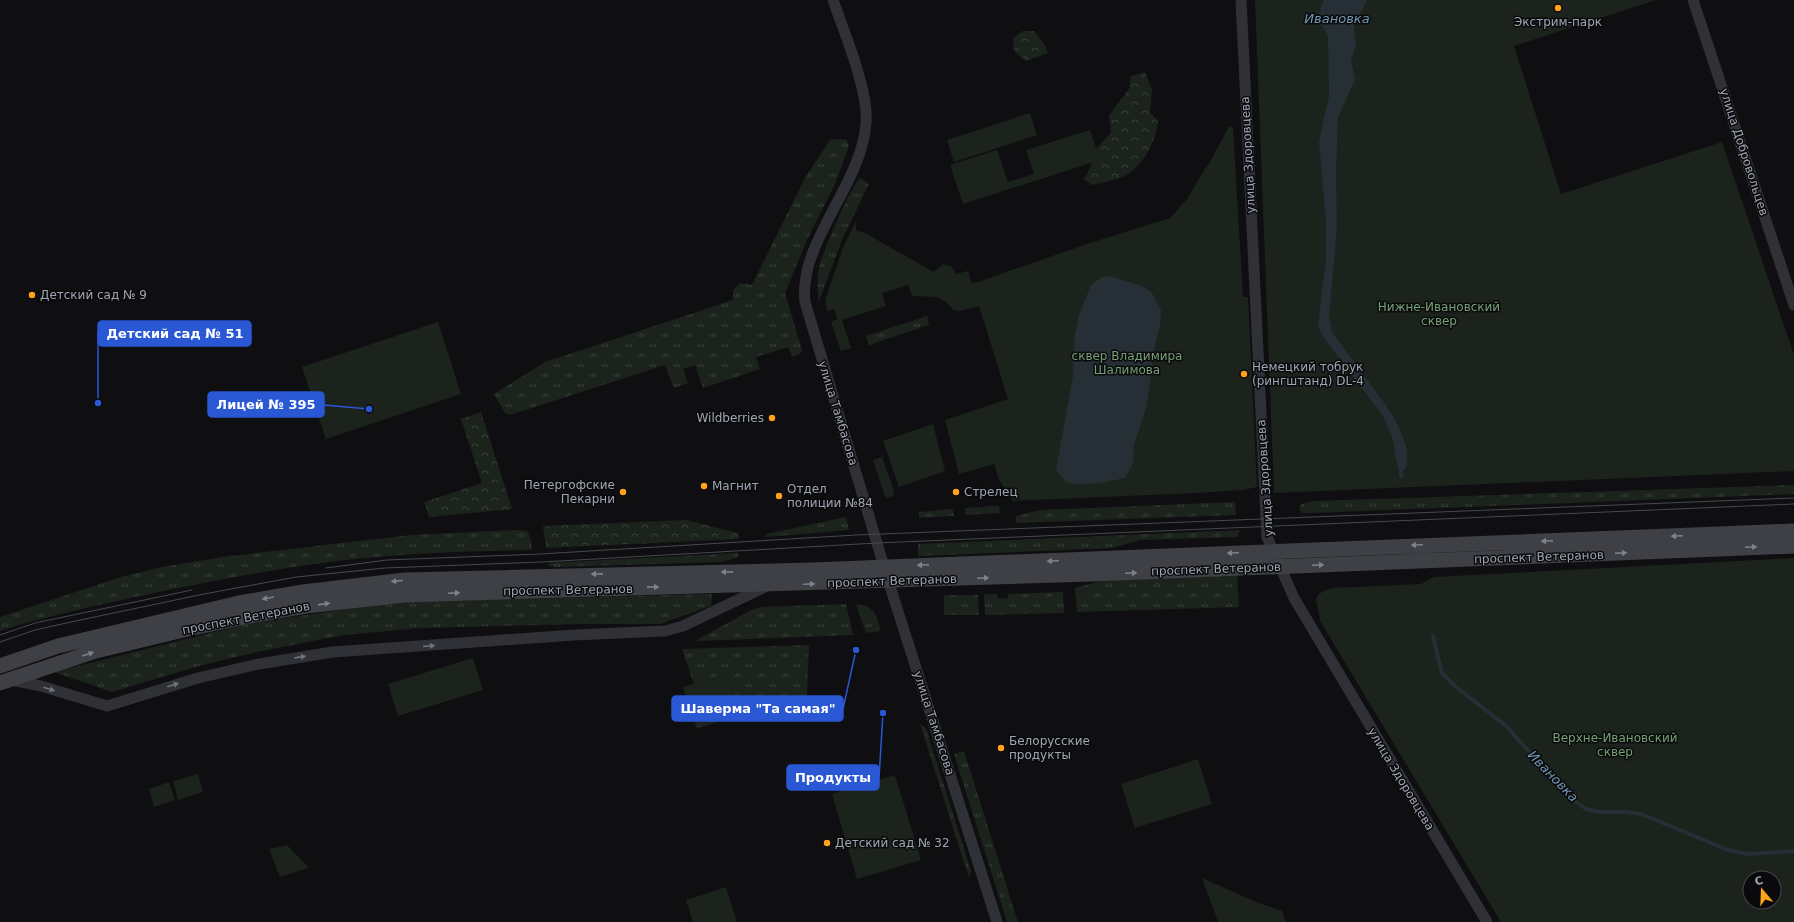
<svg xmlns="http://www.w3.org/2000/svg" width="1794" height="922" font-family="'DejaVu Sans',sans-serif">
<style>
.grass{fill:url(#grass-tufts)}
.forest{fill:url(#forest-crowns)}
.park{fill:#1b231c;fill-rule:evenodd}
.water{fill:#252f35}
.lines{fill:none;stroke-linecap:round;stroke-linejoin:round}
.stream{stroke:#252f35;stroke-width:4}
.minor{stroke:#303136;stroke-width:11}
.secondary{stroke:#3e4046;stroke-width:15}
.tram{stroke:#47494f;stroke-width:1}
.oneway{fill:#7d828d}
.oneway2{fill:#6d717b}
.poi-dot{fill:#ffa219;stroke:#0a0a0c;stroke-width:1.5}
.labels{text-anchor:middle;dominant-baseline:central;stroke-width:3;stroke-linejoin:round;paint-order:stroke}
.poi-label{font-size:12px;fill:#9fa6b3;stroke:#0a0a0c;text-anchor:start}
.street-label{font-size:12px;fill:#9fa6b3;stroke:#0a0a0c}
.park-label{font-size:12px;fill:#74a074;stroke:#0a0a0c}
.water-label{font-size:13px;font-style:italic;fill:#7298b2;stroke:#0a0a0c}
.leader{fill:none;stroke:#2a57d4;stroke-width:1.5}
.callout-dot{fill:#2a57d4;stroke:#0a0a0c;stroke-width:1.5}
.callout{fill:#2a57d4;stroke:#2a57d4;stroke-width:1.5}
.callout-label{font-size:13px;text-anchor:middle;font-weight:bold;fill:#fff}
</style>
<defs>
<pattern id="grass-tufts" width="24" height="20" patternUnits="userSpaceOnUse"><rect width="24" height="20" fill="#1b231c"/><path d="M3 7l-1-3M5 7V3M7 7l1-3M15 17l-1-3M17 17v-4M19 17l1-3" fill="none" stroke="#39403b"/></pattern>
<pattern id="forest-crowns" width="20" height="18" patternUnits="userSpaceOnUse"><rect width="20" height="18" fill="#1b231c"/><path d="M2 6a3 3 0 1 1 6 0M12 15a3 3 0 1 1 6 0" fill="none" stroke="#39403b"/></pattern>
</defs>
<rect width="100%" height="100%" fill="#0f0f11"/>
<path class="grass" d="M 842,139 L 847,140 L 849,146 L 835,184 L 807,240 L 785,293 L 802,350 L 800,354 L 792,357 L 788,347 L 756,357 L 760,369 L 703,388 L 695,365 L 683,369 L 688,383 L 674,388 L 665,365 L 510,415 L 505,413 L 494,394 L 545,362 L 733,300 L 733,290 L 740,283 L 752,285 L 806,176 L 830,140 Z
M 860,178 L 869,184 L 842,240 L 819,301 C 817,291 817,278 819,268 C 821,255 852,184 860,178 Z
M 927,316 L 929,325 L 869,345 L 866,336 Z
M 1794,485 L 1794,494 L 1312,513 L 1302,513 L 1299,509 L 1301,504 L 1314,501 Z
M 1235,502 L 1236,515 L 1016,523 L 1016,516 L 1040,510 Z
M 999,506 L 1000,513 L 965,515 L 965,508 Z
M 953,509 L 954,516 L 919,518 L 919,512 Z
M 846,517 L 849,530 L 766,537 L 766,534 Z
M 517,530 L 527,531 L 531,539 L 532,550 C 484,551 436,552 388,556 C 308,562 228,578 149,594 C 99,605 49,615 0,631 L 0,617 L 121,577 L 162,567 L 223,557 L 411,535 Z
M 1240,530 L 1237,537 L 1140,540 L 1112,548 L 918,556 L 918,544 Z
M 738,553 L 738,557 L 722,562 L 555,567 L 549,566 L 548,563 Z
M 1237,573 L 1239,607 L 1077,612 L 1075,588 L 1112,578 Z
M 1063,592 L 1064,613 L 985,615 L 984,594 L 997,594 L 998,599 L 1008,598 L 1008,594 Z
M 712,594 L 711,606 L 660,624 L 580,624 L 422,628 L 344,635 L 257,652 L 199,666 L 112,692 L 54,672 L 250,623 L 395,602 Z
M 944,595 L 978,595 L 979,615 L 944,615 Z
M 846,604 L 853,635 L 695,641 L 751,610 L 762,607 Z
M 856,604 C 875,606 876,614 881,631 L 866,633 Z
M 809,645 L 807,695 L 740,714 L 727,674 L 694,684 L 682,649 Z
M 920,724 L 926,728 L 971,871 L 969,878 Z
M 964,751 L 1018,922 L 1007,922 L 954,754 Z"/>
<path class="forest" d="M 1023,31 L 1034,31 L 1045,45 L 1048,53 L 1026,61 L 1014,51 L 1013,38 Z
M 1145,72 L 1152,89 L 1150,112 L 1158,122 C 1155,143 1142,170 1120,178 C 1111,181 1102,183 1092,185 L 1084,179 L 1091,166 L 1093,152 L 1111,133 L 1109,115 L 1129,89 L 1131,76 Z
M 481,412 L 512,509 L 429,517 L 424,502 L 482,483 L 461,419 Z
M 686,520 L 738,533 L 739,539 L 546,548 L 543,526 Z"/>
<path class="park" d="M 1255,0 L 1656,0 L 1514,46 L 1561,194 L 1722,142 L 1794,355 L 1794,471 L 1274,493 Z
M 1030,113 L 1037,135 L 954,162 L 947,140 Z
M 1229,126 L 1233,127 L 1243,297 L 1248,297 L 1257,487 L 1243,490 L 1196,493 L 1013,501 L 999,480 L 994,464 L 959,474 L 945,420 L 1008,399 L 979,306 L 960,311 L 953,310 L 947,303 L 938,297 L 912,296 L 908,285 L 882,293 L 886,306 L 842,320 L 851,348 L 841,351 L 831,322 L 838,319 L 834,309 L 827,311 L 825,300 L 844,245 L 856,222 L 856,231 L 863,232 L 934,272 L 943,264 L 951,266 L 956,274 L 968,271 L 972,284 L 1087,244 L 1170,218 L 1187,199 L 1205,169 L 1209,164 Z
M 1090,130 L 1100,160 L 963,204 L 950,165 L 997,150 L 1008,182 L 1034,174 L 1026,150 Z
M 438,322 L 461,394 L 326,439 L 302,367 Z
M 933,424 L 945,471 L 899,487 L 883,441 Z
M 882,457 L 894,491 L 893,496 L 888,498 L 885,496 L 873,460 Z
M 1794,558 L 1794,922 L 1501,922 L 1320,621 C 1319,601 1307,596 1332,588 L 1421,584 L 1434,577 ZM 1750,878 L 1774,878 L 1774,902 L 1750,902 Z
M 473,658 L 483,690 L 398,716 L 388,684 Z
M 727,674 L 740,714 L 697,729 L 683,687 Z
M 1198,759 L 1212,804 L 1135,828 L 1121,784 Z
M 198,774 L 203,792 L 178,800 L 173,781 Z
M 895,775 L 921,860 L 857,879 L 832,794 Z
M 169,782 L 175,800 L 154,807 L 149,789 Z
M 287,845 L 309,868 L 280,877 L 269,849 Z
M 1202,878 L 1256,902 L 1282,911 L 1286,922 L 1218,922 Z
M 726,887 L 737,922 L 693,922 L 686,900 Z"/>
<path class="water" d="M 1324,0 L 1367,0 L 1354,26 L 1356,46 L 1351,59 L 1355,80 L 1338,117 L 1336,173 L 1337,227 L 1329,317 L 1332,332 L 1390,411 C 1399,428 1413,451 1405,470 L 1398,469 L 1393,440 L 1383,416 L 1324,338 L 1318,326 L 1326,259 L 1326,222 L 1319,142 L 1329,96 L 1328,35 C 1318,23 1317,13 1324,0 Z
M 1110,276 L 1144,287 L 1152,293 L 1161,310 L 1160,325 L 1153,354 L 1147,405 L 1134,445 L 1133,463 L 1125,478 C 1112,481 1075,489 1064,480 C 1061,477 1059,473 1056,470 L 1073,376 L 1074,340 L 1079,315 L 1091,285 L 1102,277 Z"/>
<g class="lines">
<path class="stream" d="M 1401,464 L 1401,476
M 1433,636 L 1442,673 L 1455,686 L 1506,726 L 1571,798 L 1586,809 L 1600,812 L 1627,812 L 1641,814 L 1728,850 L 1748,854 L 1794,851"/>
<path class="minor" d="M 833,0 C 844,32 869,91 866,123 C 862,185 798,242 805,302 L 888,580 L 997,922
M 1241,0 L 1267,537 L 1294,598 L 1487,922
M 1693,0 L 1794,305
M 11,680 L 41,686 L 107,706 L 198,678 L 259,664 L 333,652 L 574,635 L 665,631 L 683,626 L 769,585"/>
<path class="secondary" d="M 0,666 L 58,646 L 239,603 L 303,592 L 405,580 L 813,570 L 1794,531
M 0,683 L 96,651 L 179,631 L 244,617 L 306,606 L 404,595 L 1092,574 L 1794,546"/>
<path class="tram" d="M 326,568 L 387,560 L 540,554 L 856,535 L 1794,498
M 0,635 L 35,623 L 192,590
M 0,642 L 35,630 L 71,622 L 204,594 L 296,577 L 385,568 L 542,562 L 877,543 L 1794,504"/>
</g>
<defs><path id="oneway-solid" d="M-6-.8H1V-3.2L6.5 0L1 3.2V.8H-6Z"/></defs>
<g class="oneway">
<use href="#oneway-solid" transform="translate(1677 536) rotate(178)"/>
<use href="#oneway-solid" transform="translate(1547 541) rotate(178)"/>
<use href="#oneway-solid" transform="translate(1417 545) rotate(178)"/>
<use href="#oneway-solid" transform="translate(1751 547) rotate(-3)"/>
<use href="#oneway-solid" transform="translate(1233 553) rotate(178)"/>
<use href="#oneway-solid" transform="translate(1621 553) rotate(-3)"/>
<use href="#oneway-solid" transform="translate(1053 561) rotate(178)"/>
<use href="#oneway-solid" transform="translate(923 565) rotate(178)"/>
<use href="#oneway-solid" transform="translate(1318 565) rotate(-2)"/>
<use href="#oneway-solid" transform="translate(727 572) rotate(179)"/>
<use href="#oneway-solid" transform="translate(1131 573) rotate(-2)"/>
<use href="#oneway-solid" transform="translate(597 574) rotate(179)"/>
<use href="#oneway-solid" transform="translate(983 578) rotate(-2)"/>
<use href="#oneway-solid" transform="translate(397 581) rotate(175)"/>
<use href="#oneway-solid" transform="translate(809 584) rotate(-2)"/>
<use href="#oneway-solid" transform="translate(653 587) rotate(-1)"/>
<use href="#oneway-solid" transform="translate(454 593) rotate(-2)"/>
<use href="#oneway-solid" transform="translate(268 598) rotate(170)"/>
<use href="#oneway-solid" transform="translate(324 604) rotate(-8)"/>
<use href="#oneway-solid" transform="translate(88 654) rotate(-19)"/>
</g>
<g class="oneway2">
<use href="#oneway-solid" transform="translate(429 646) rotate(-4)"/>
<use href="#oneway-solid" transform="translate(300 657) rotate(-9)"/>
<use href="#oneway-solid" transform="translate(173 685) rotate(-17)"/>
<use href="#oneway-solid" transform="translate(49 689) rotate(17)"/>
</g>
<g class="poi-dot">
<circle cx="1558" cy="8" r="4"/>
<circle cx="32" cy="295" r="4"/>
<circle cx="1244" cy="374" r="4"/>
<circle cx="772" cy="418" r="4"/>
<circle cx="704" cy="486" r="4"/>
<circle cx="623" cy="492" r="4"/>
<circle cx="956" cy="492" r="4"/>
<circle cx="779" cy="496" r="4"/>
<circle cx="1001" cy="748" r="4"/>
<circle cx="827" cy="843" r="4"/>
</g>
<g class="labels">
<g class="poi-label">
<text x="1558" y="22" text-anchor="middle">Экстрим-парк</text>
<text x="40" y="295">Детский сад № 9</text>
<text x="1252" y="367">Немецкий тобрук<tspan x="1252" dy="14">(рингштанд) DL-4</tspan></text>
<text x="764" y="418" text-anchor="end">Wildberries</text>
<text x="615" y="485" text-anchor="end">Петергофские<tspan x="615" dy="14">Пекарни</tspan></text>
<text x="712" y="486">Магнит</text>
<text x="787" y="489">Отдел<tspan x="787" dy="14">полиции №84</tspan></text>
<text x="964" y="492">Стрелец</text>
<text x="1009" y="741">Белорусские<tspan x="1009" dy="14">продукты</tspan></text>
<text x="835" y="843">Детский сад № 32</text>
</g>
<g class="street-label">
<text transform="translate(1744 152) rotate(72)">улица Добровольцев</text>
<text transform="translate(1248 155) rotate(-93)">улица Здоровцева</text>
<text transform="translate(838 413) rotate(73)">улица Тамбасова</text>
<text transform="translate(1265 478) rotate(-94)">улица Здоровцева</text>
<text transform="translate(1539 557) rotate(-2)">проспект Ветеранов</text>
<text transform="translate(1216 569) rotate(-2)">проспект Ветеранов</text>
<text transform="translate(892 581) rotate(-2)">проспект Ветеранов</text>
<text transform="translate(568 590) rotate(-1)">проспект Ветеранов</text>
<text transform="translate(246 618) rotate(-11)">проспект Ветеранов</text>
<text transform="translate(934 723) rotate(72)">улица Тамбасова</text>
<text transform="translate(1401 779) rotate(59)">улица Здоровцева</text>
</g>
<g class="park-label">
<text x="1439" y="307">Нижне-Ивановский<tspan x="1439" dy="14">сквер</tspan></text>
<text x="1127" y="356">сквер Владимира<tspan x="1127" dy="14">Шалимова</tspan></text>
<text x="1615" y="738">Верхне-Ивановский<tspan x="1615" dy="14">сквер</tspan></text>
</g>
<g class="water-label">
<text x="1337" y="18">Ивановка</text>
<text transform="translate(1553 776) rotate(46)">Ивановка</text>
</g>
</g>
<path class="leader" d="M98 403L98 333M369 409L324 405M856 650L843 709M883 713L879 778"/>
<g class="callout-dot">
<circle cx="98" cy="403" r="4"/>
<circle cx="369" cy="409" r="4"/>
<circle cx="856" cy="650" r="4"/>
<circle cx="883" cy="713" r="4"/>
</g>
<g class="callout">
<rect x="98" y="321" width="153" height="25" rx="4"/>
<rect x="208" y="392" width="116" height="25" rx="4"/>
<rect x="672" y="696" width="171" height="25" rx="4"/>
<rect x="787" y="765" width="92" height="25" rx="4"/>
</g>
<g class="callout-label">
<text x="175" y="338">Детский сад № 51</text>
<text x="266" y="409">Лицей № 395</text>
<text x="758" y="713">Шаверма "Та самая"</text>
<text x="833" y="782">Продукты</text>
</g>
<g transform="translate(1762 890) rotate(341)"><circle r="19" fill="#0a0a0c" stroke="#46484f"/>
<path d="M0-3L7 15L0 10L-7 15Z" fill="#ffa219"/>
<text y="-6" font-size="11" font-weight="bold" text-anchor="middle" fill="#9fa6b3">С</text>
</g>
</svg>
